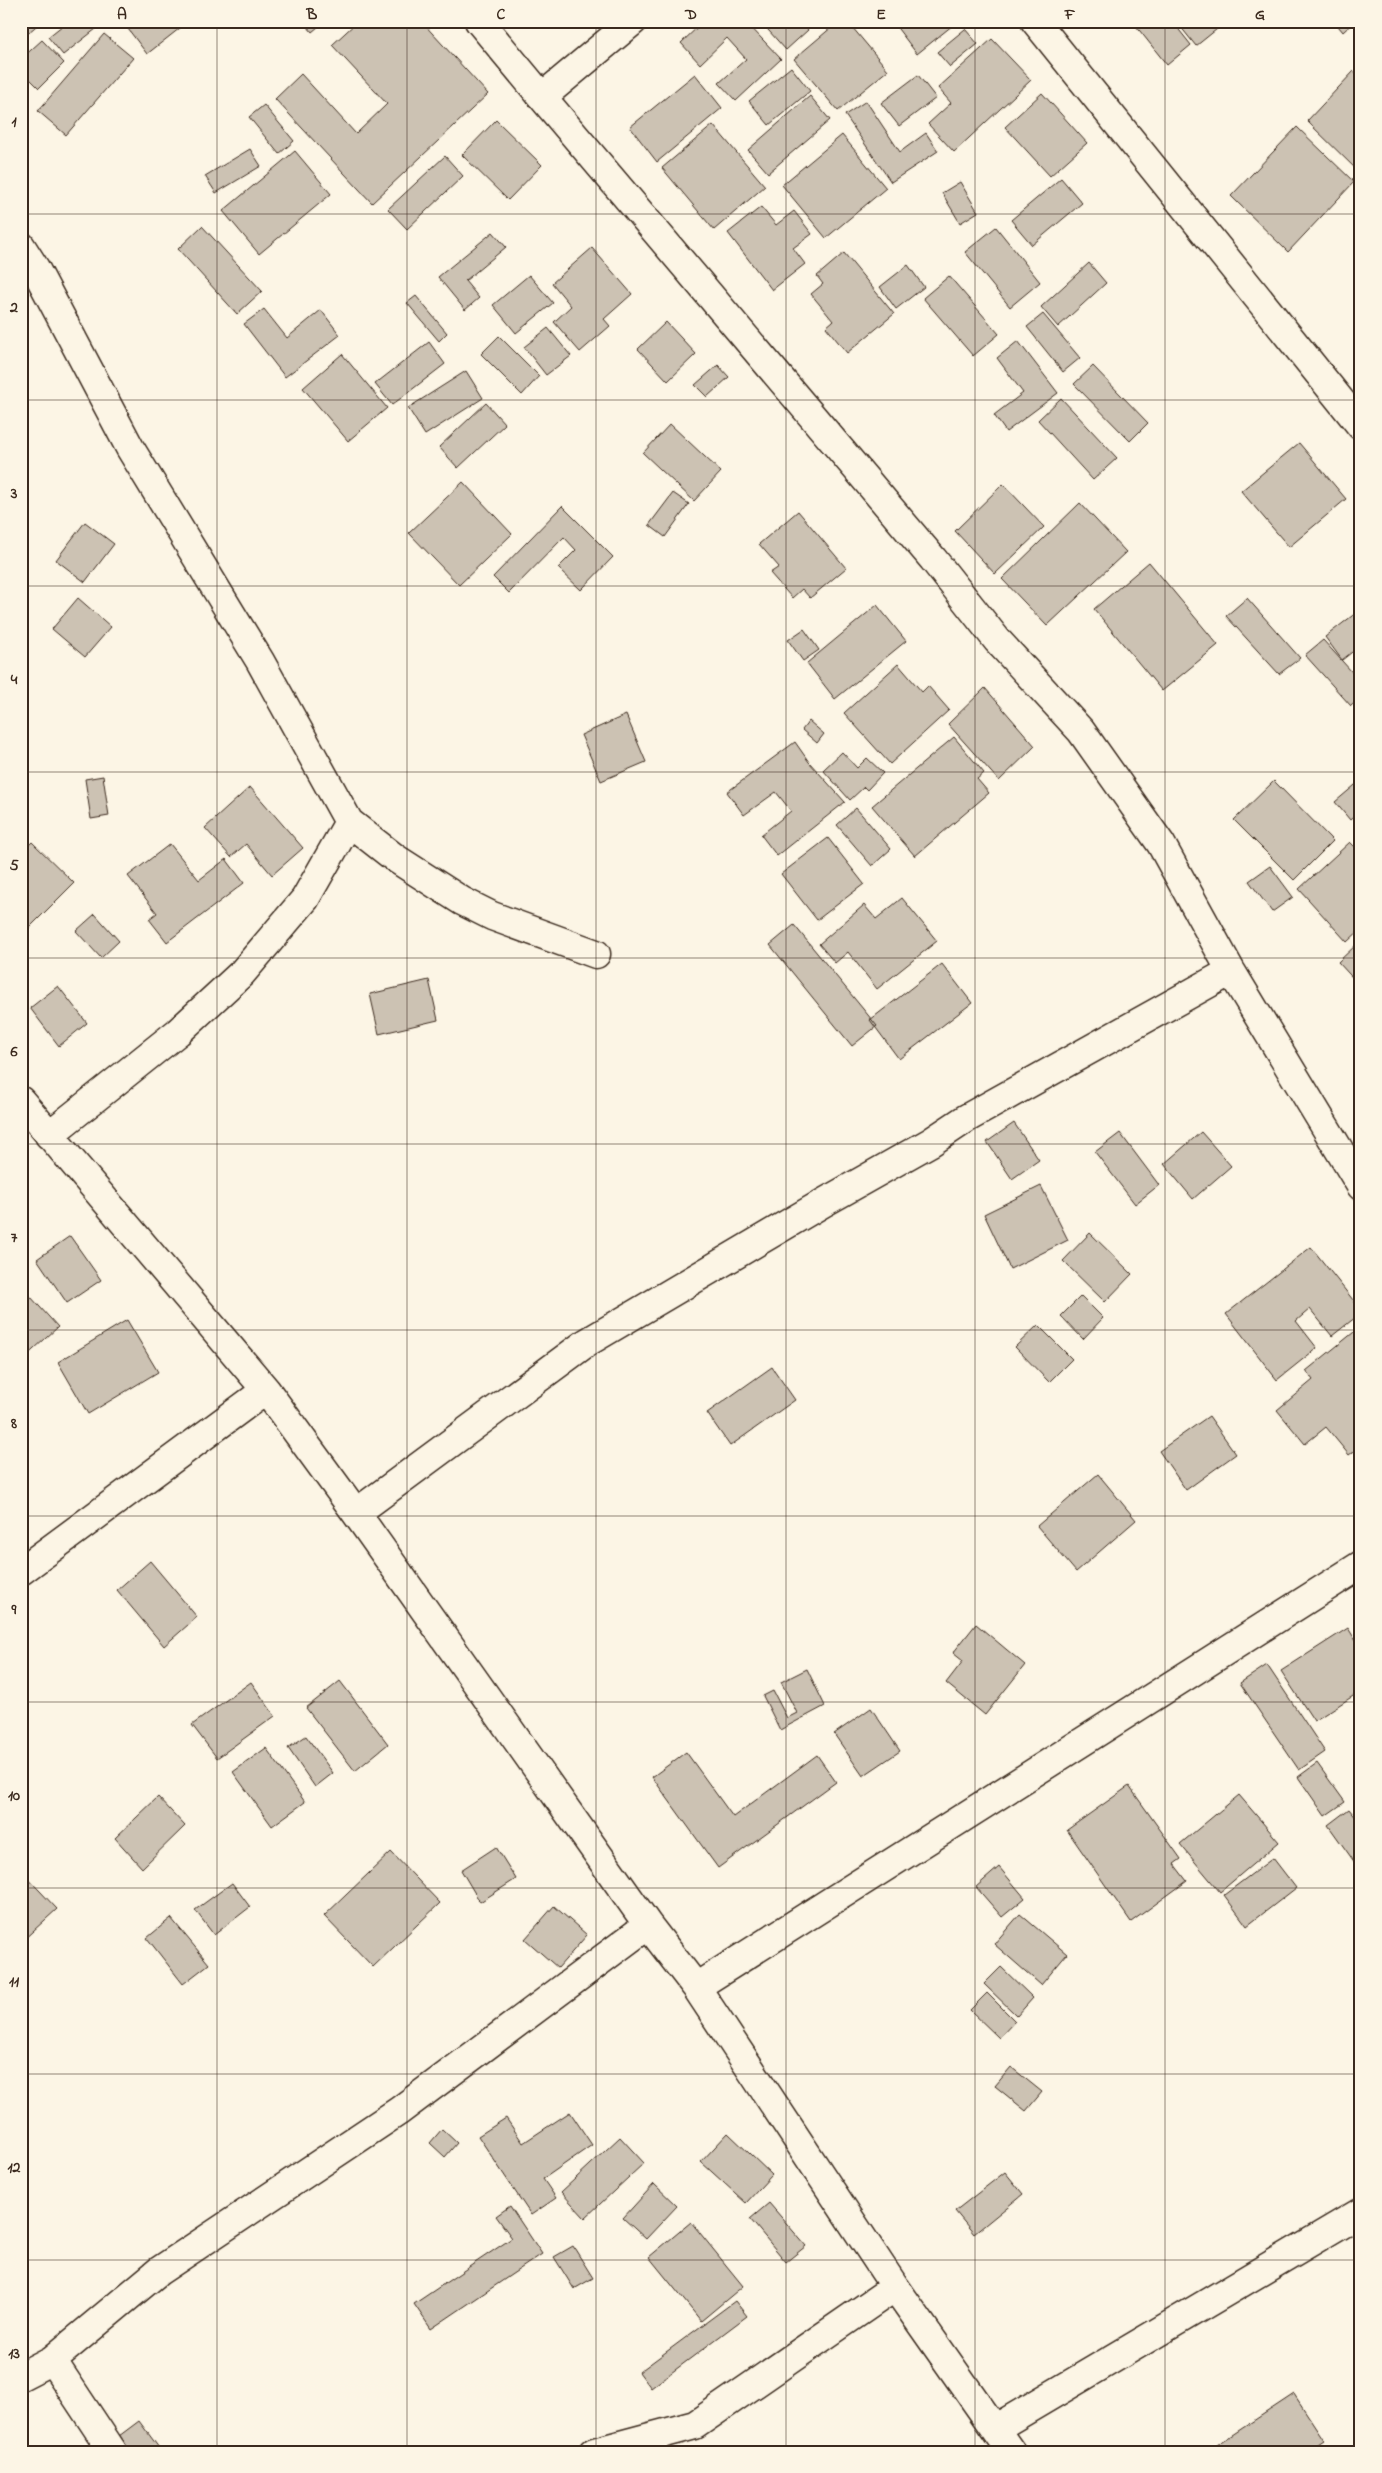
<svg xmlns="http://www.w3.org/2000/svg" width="1382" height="2473" font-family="'Indie Flower',sans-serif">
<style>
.building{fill:#ccc2b3;stroke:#3b2a1e}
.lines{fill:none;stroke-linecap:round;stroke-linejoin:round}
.minor-casing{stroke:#3b2a1e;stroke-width:31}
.minor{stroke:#fcf5e5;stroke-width:28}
.grid{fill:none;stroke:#3b2a1e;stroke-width:1;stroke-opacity:0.55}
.neatline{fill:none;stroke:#3b2a1e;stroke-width:2}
.grid-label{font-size:16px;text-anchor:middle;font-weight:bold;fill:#3b2a1e}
</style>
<rect width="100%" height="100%" fill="#fcf5e5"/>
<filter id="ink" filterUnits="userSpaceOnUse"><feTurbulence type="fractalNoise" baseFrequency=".02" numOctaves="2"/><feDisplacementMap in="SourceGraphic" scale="10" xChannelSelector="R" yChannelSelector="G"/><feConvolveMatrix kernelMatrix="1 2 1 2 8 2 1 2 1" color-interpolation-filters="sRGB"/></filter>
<g filter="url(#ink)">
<path class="building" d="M 21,21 L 42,21 L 21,39 Z
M 68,21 L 98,21 L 101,25 L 63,55 L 48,37 Z
M 122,21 L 189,21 L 147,54 Z
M 303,21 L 325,21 L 312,32 Z
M 358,21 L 421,21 L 488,94 L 372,203 L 275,99 L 301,74 L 356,134 L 387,104 L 332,45 Z
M 704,21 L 745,21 L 781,59 L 736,101 L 719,83 L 746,59 L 727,38 L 700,64 L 681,43 Z
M 760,21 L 801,21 L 808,30 L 786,50 Z
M 839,21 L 847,21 L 888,70 L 838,111 L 794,59 Z
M 892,21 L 958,21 L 917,54 Z
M 1132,21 L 1172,21 L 1191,45 L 1167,65 Z
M 1176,21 L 1227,21 L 1196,46 Z
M 1334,21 L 1355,21 L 1343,32 Z
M 965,29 L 978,44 L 950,67 L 937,52 Z
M 104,34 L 133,58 L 66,135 L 38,111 Z
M 992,39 L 1031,80 L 954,152 L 928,124 L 951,103 L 938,88 Z
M 42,40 L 64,63 L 39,88 L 21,70 L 21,59 Z
M 791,67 L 810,91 L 769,125 L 749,101 Z
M 1354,71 L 1361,78 L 1361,174 L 1307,121 Z
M 695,74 L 722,108 L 657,162 L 630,127 Z
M 918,75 L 936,98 L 899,126 L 881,103 Z
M 1042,93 L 1087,143 L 1050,176 L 1005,127 Z
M 810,96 L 830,120 L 768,173 L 748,150 Z
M 866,101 L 900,152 L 926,133 L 938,151 L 891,182 L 845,115 Z
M 264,105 L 294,141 L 279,154 L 249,117 Z
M 496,120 L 542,165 L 508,200 L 462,155 Z
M 713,125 L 765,186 L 714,230 L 662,168 Z
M 1297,127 L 1354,182 L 1288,252 L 1231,196 Z
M 842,135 L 886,188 L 826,238 L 782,185 Z
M 250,149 L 261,166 L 216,193 L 205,176 Z
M 295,151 L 331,194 L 259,254 L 223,211 Z
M 445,156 L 463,176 L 407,229 L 388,209 Z
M 1061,178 L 1082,203 L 1032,245 L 1011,220 Z
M 960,182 L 978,212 L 960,223 L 942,193 Z
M 761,207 L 776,225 L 794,211 L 812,234 L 793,248 L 805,264 L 772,290 L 728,233 Z
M 202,226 L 262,291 L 237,314 L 178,249 Z
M 996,227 L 1040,282 L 1010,307 L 965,252 Z
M 493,232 L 506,247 L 465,281 L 479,298 L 465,310 L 438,277 Z
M 592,248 L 632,294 L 604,319 L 610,326 L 580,352 L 554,322 L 571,306 L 552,283 Z
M 844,253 L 894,314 L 847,353 L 826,327 L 833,321 L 811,294 L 823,284 L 817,276 Z
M 1089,263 L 1106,283 L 1058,327 L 1041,307 Z
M 908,265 L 924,287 L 896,309 L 880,287 Z
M 529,275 L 553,303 L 516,333 L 493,305 Z
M 949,276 L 999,334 L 973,356 L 923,298 Z
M 416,296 L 447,333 L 439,341 L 407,303 Z
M 264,309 L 287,338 L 321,310 L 340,335 L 285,377 L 244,324 Z
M 1043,314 L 1080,358 L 1063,372 L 1027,327 Z
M 666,322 L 696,354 L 668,381 L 638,349 Z
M 548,328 L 571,356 L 546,375 L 524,347 Z
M 499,336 L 539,376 L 522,395 L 481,354 Z
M 1018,341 L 1058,393 L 1006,432 L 994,415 L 1023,393 L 997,358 Z
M 429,342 L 445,364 L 392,405 L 375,384 Z
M 342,354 L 387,408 L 348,441 L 303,388 Z
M 718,365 L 729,377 L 707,397 L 695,385 Z
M 1093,366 L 1148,423 L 1130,441 L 1074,384 Z
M 466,371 L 483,398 L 425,435 L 408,408 Z
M 1061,398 L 1117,458 L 1093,480 L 1038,420 Z
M 486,403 L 505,424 L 458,468 L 439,447 Z
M 670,424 L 721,472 L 694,501 L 643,453 Z
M 1299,443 L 1346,499 L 1289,547 L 1241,491 Z
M 463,482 L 512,534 L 459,585 L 409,533 Z
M 1003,484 L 1044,527 L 995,574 L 955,531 Z
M 673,493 L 689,504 L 665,537 L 649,525 Z
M 1080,503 L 1126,552 L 1047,626 L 1002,579 Z
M 562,506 L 613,557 L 581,590 L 558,568 L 576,550 L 564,537 L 509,593 L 493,577 Z
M 798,511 L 846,568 L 810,598 L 802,589 L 792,598 L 770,573 L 779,567 L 759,544 Z
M 85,522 L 114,544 L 85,582 L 56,560 Z
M 1149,562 L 1218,645 L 1162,691 L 1094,609 Z
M 78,598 L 111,627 L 85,657 L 52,629 Z
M 1247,598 L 1300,658 L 1279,674 L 1226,616 Z
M 877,605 L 906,641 L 835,699 L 807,663 Z
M 1361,609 L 1361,645 L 1342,660 L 1325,637 Z
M 804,629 L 819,650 L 803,661 L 788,640 Z
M 1323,640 L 1361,682 L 1361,697 L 1351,706 L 1305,655 Z
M 898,664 L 922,692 L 928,686 L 949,710 L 890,764 L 844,713 Z
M 985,688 L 1035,746 L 999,781 L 948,724 Z
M 626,715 L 646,762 L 601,781 L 581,735 Z
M 809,721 L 824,734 L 817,743 L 802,730 Z
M 954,737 L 984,773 L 977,779 L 989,793 L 915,856 L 872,806 Z
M 795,742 L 809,762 L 845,802 L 777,856 L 761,835 L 791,811 L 776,792 L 744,815 L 727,792 Z
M 842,752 L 857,768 L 867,758 L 883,773 L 867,790 L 864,787 L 850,800 L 823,770 Z
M 103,776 L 109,816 L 91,819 L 85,779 Z
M 1361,780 L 1361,810 L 1350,820 L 1335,802 Z
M 1274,781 L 1333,841 L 1294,880 L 1234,820 Z
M 250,787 L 303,848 L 272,875 L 246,844 L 231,857 L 205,828 Z
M 856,808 L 891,849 L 872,866 L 837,825 Z
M 828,838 L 864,884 L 817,920 L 781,874 Z
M 32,842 L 74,883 L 29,928 L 21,920 L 21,853 Z
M 1350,842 L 1361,853 L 1361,929 L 1347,942 L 1299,889 Z
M 170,844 L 199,880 L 226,859 L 244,883 L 167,942 L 149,919 L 157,913 L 128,876 Z
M 1270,866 L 1293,897 L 1272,912 L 1249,881 Z
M 902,898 L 937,941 L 877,989 L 848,952 L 835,963 L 819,944 L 864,905 L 876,919 Z
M 95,914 L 119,941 L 101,958 L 76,931 Z
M 794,925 L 877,1026 L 852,1046 L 770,945 Z
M 1357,944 L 1361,948 L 1361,987 L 1338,962 Z
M 942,964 L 972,1003 L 899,1059 L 870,1020 Z
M 429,980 L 438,1020 L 379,1034 L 370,994 Z
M 58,986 L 87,1023 L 59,1046 L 30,1008 Z
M 1014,1123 L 1039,1160 L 1012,1179 L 987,1142 Z
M 1201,1132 L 1231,1166 L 1193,1199 L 1164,1164 Z
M 1120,1133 L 1159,1185 L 1135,1204 L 1095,1152 Z
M 1041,1186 L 1068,1240 L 1010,1269 L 984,1214 Z
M 1090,1233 L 1132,1274 L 1105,1302 L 1063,1261 Z
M 70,1236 L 101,1280 L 67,1303 L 37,1259 Z
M 1311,1247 L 1361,1310 L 1361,1313 L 1332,1336 L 1310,1309 L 1296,1321 L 1317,1348 L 1277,1380 L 1226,1314 Z
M 21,1286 L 58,1327 L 21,1361 Z
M 1081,1296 L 1103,1318 L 1083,1339 L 1061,1316 Z
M 127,1320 L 158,1372 L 88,1414 L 58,1362 Z
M 1038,1325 L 1072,1359 L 1049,1382 L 1015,1347 Z
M 1359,1328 L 1361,1446 L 1349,1455 L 1326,1427 L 1305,1444 L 1277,1410 L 1313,1380 L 1306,1371 Z
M 772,1367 L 795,1400 L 730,1446 L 707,1413 Z
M 1209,1416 L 1236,1454 L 1186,1490 L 1159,1451 Z
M 1098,1474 L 1136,1520 L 1076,1572 L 1037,1526 Z
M 150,1561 L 197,1617 L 164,1646 L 117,1590 Z
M 976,1624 L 1025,1665 L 985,1715 L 946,1683 L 963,1661 L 953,1653 Z
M 1348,1628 L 1361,1649 L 1361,1691 L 1314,1721 L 1281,1671 Z
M 1267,1665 L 1325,1752 L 1299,1770 L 1240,1683 Z
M 807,1669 L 825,1706 L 780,1730 L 763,1696 L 773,1691 L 787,1718 L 797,1713 L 781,1682 Z
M 340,1681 L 388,1744 L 355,1771 L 306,1708 Z
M 251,1682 L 275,1716 L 217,1758 L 192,1725 Z
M 871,1708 L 900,1751 L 863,1776 L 834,1734 Z
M 306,1736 L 333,1773 L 315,1787 L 288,1748 Z
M 266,1748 L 305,1802 L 272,1826 L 233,1772 Z
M 686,1752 L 733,1817 L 817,1755 L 836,1782 L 718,1868 L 652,1777 Z
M 1317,1763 L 1345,1802 L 1325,1816 L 1298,1777 Z
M 1129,1786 L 1181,1859 L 1174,1864 L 1187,1881 L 1131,1922 L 1067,1830 Z
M 1239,1795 L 1279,1842 L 1220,1892 L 1180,1844 Z
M 158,1797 L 185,1826 L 142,1868 L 115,1838 Z
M 1349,1809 L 1361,1824 L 1361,1865 L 1358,1867 L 1328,1825 Z
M 496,1847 L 516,1879 L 480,1902 L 461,1870 Z
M 391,1852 L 440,1903 L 373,1967 L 324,1916 Z
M 1273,1858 L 1296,1888 L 1247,1926 L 1224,1895 Z
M 999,1867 L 1025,1898 L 1002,1917 L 976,1887 Z
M 21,1871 L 57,1909 L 21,1942 Z
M 232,1883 L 250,1907 L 214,1935 L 195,1910 Z
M 554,1906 L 587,1935 L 558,1968 L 525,1939 Z
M 1020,1914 L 1067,1954 L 1041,1985 L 994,1944 Z
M 171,1918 L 209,1964 L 183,1984 L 147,1938 Z
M 1001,1967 L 1033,1998 L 1017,2016 L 984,1984 Z
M 987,1993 L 1015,2021 L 999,2038 L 970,2010 Z
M 1011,2067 L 1042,2092 L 1026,2111 L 995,2086 Z
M 570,2112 L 592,2145 L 543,2179 L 556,2198 L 531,2215 L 478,2136 L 506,2118 L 523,2143 Z
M 442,2129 L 457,2143 L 445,2157 L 430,2143 Z
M 728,2133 L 772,2175 L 746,2203 L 701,2162 Z
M 620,2137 L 644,2163 L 585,2218 L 561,2192 Z
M 1005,2172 L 1023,2194 L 974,2234 L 955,2211 Z
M 654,2184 L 677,2206 L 646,2239 L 623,2218 Z
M 769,2203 L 806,2246 L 786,2262 L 750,2219 Z
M 510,2206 L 542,2254 L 431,2329 L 414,2304 L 512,2238 L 496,2216 Z
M 691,2222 L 743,2286 L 701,2321 L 649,2257 Z
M 573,2246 L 593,2278 L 574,2289 L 554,2257 Z
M 735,2301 L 747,2316 L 651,2388 L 639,2372 Z
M 1294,2394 L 1324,2440 L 1306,2452 L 1222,2452 L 1217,2445 Z
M 139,2421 L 162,2452 L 124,2452 L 115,2439 Z"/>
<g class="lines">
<g class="minor-casing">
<path id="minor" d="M 479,21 L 542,97 L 633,21
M 1035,21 L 1361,426
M 542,97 L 933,559 L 997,640 L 1081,731 L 1161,844 L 1231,971 L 1361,1186
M 21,246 L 35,268 L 130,448 L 260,661 L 349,822 L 395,858 L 462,901 L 492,916 L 596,954
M 21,1101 L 266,1390 L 356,1513 L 648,1925 L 696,1987 L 895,2287 L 1011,2452
M 49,1135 L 178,1032 L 242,973 L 305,899 L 349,822
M 356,1513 L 586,1343 L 823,1203 L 931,1142 L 967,1118 L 1231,971
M 21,1571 L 266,1390
M 696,1987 L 1361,1565
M 52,2360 L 113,2452
M 21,2376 L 52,2360 L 159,2271 L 399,2111 L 648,1925
M 996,2428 L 1361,2212
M 594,2452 L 695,2425 L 895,2287"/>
</g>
<use href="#minor" class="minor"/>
</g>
</g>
<path class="grid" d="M 217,21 L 217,2452M 407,21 L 407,2452M 596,21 L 596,2452M 786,21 L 786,2452M 975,21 L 975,2452M 1165,21 L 1165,2452M 21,214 L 1361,214M 21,400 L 1361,400M 21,586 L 1361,586M 21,772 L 1361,772M 21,958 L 1361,958M 21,1144 L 1361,1144M 21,1330 L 1361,1330M 21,1516 L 1361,1516M 21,1702 L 1361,1702M 21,1888 L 1361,1888M 21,2074 L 1361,2074M 21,2260 L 1361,2260"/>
<rect width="1382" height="2473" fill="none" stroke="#fcf5e5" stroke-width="55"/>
<rect x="28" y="28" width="1326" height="2418" class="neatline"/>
<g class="grid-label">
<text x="122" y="19">A</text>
<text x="312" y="19">B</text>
<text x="501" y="19">C</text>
<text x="691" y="19">D</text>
<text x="881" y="19">E</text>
<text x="1070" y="19">F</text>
<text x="1260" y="19">G</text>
<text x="14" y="126">1</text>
<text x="14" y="312">2</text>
<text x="14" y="498">3</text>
<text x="14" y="684">4</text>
<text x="14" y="870">5</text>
<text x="14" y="1056">6</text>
<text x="14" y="1242">7</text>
<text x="14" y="1428">8</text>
<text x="14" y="1614">9</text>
<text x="14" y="1800">10</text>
<text x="14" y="1986">11</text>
<text x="14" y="2172">12</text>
<text x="14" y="2358">13</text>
</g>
</svg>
